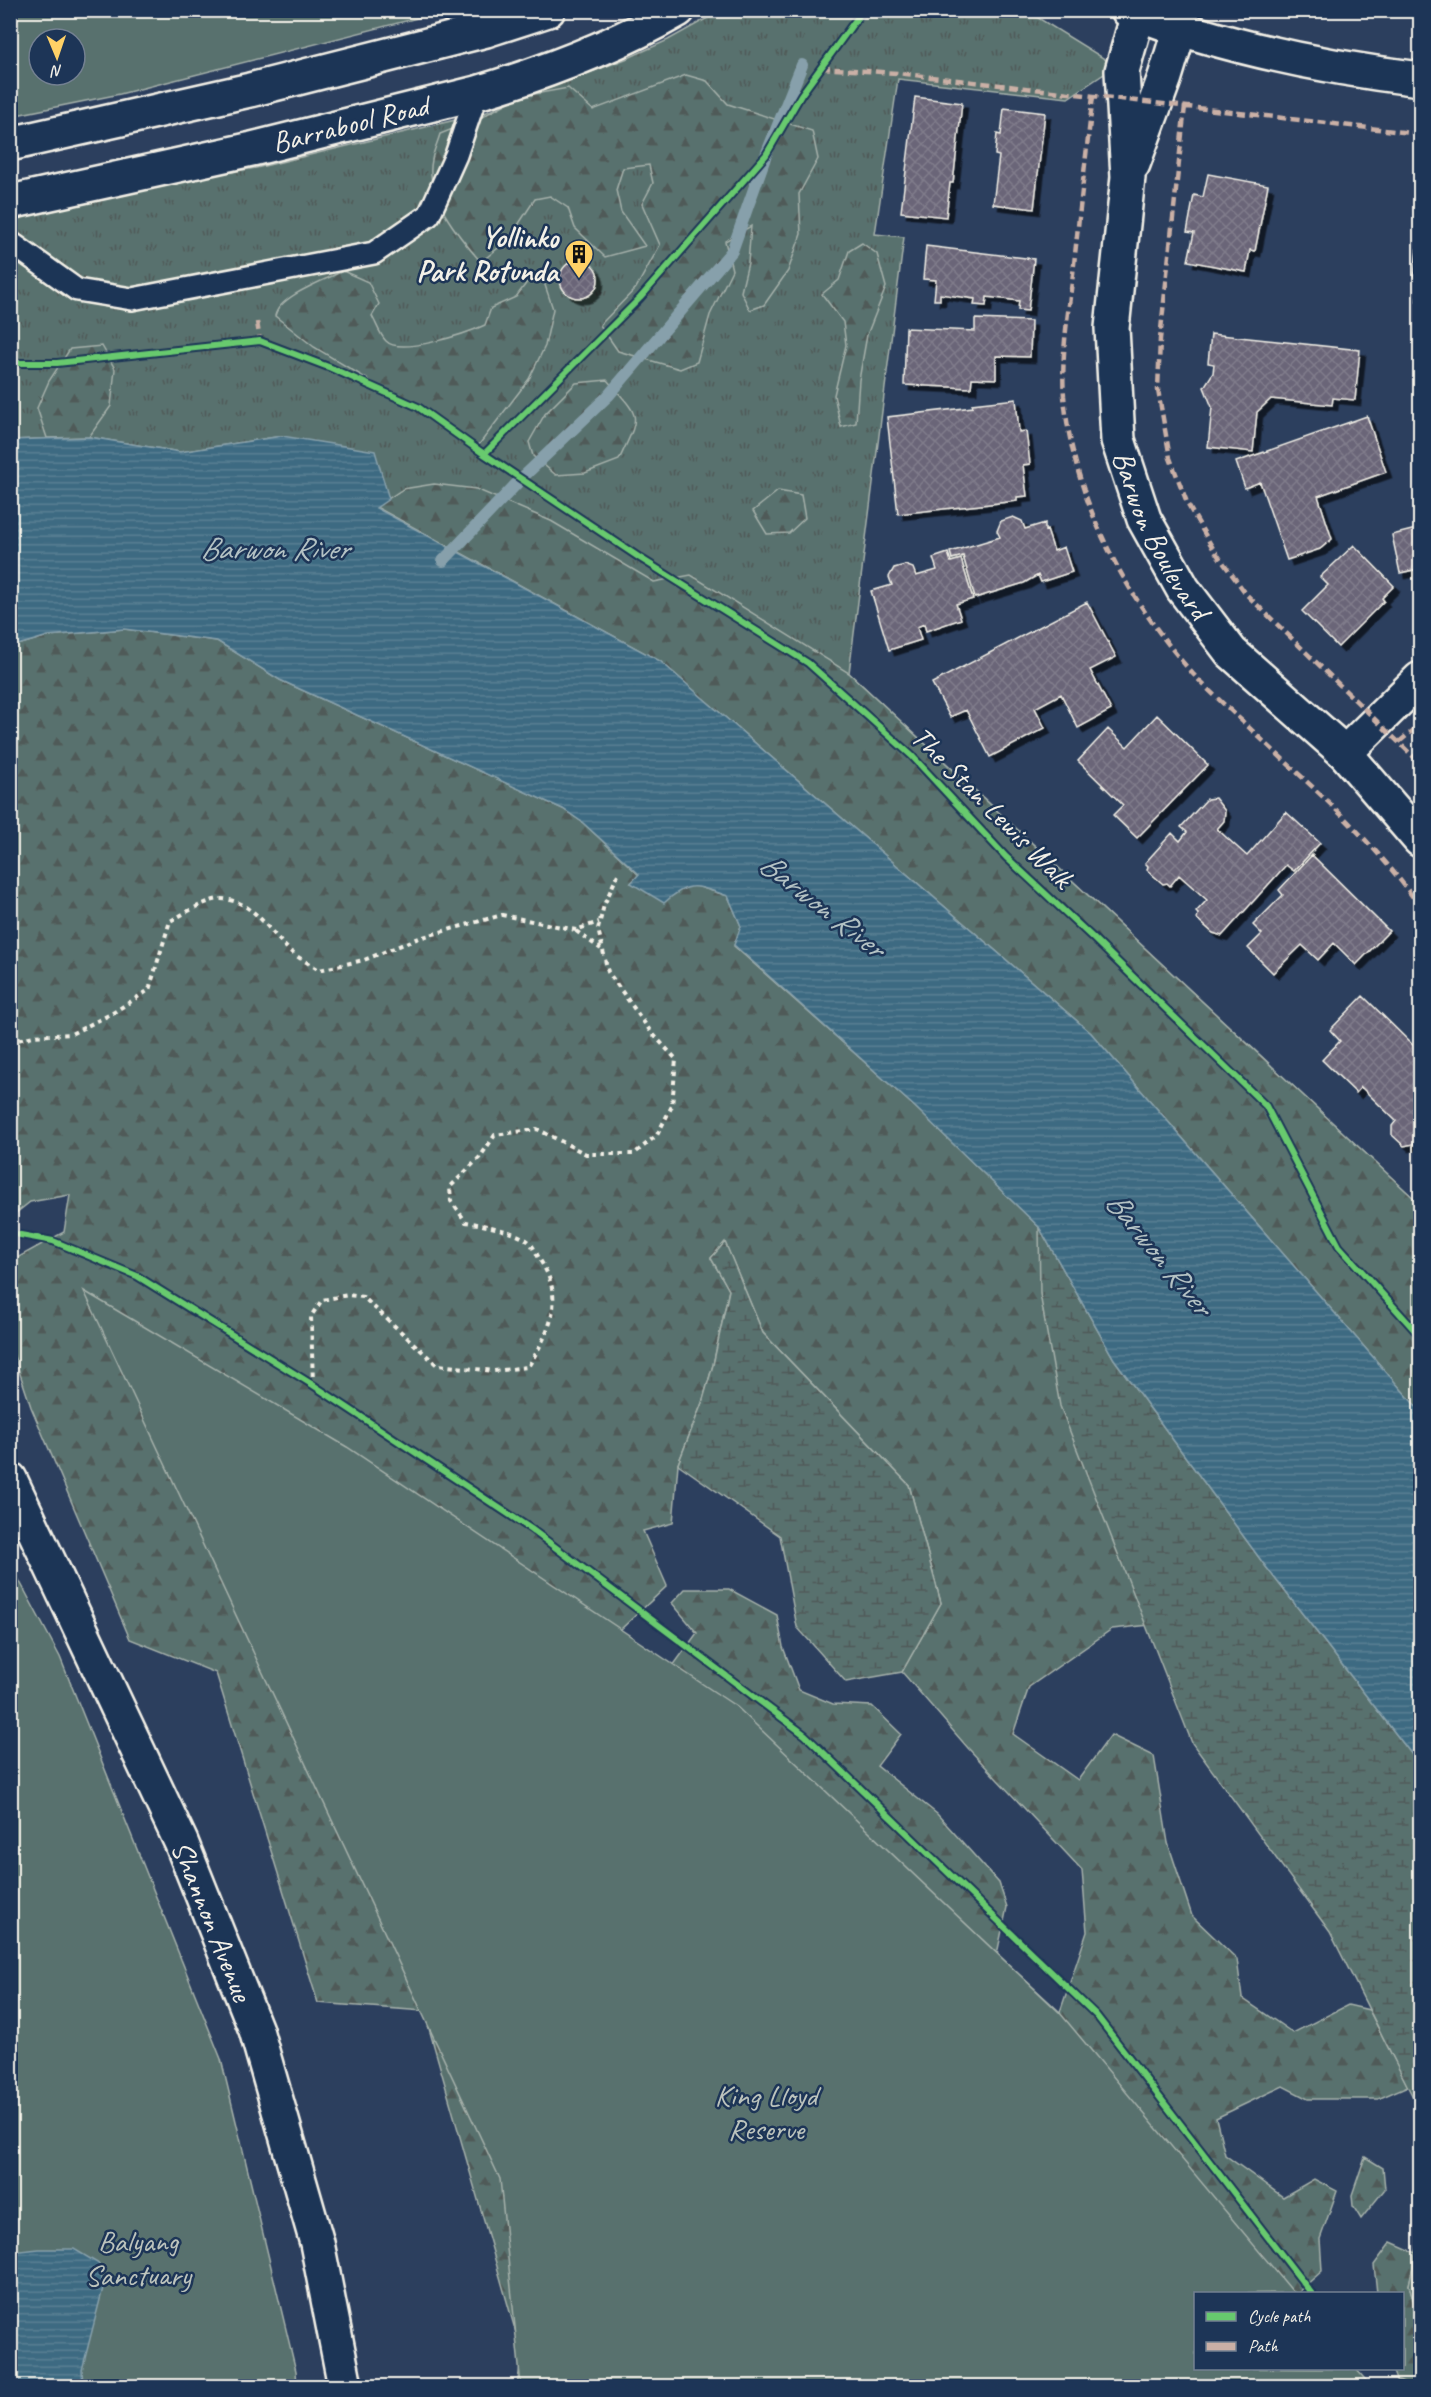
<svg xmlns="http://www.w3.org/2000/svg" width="1431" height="2397" font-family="Caveat,sans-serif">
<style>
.grass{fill:url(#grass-tufts);stroke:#a6b1ab;stroke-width:1.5}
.forest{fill:url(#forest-firs);stroke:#a6b1ab;stroke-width:1.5;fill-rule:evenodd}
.wetland{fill:url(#wetland-marsh);stroke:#a6b1ab;stroke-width:1.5}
.park{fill:#58716e;stroke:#a6b1ab;stroke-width:1.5;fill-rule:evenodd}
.water{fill:url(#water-rules);stroke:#87a0ab;stroke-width:1.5}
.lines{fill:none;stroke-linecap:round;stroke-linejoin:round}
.stream{stroke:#87a0ab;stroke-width:12}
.building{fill:url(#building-cross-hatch);stroke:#f4f1e8;stroke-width:1.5;filter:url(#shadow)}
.service-casing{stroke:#f4f1e8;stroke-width:26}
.minor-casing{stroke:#f4f1e8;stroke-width:38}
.tertiary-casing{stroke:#f4f1e8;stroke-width:38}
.secondary-casing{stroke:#f4f1e8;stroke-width:38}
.path{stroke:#f4f1e8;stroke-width:4;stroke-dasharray:4.5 4.5;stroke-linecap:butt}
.service{stroke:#1d3557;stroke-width:21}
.minor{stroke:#1d3557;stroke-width:33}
.tertiary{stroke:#1d3557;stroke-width:33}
.secondary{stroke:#1d3557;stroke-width:33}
.quiet{stroke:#cab0a6;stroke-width:4.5;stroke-dasharray:9 4.5;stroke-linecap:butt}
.cycleway-casing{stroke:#1d3557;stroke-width:10}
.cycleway{stroke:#67ca6e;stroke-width:6}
.labels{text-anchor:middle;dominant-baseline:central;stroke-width:5;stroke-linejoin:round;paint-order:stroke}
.street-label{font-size:30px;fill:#f4f1e8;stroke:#1d3557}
.poi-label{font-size:30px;font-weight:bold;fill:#f4f1e8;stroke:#1d3557;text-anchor:end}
.park-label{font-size:30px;fill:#bdc4bd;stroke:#1d3557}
.water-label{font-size:32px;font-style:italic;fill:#b4c2c4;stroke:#1d3557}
</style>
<defs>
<pattern id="grass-tufts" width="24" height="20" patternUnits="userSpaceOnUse" patternTransform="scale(1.5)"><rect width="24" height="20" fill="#58716e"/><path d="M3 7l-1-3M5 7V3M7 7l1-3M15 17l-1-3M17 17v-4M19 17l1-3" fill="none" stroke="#505a58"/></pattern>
<pattern id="forest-firs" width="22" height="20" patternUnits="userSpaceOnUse" patternTransform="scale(1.5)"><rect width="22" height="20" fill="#58716e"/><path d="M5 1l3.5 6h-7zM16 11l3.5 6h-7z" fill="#505a58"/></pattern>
<pattern id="wetland-marsh" width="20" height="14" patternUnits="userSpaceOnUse" patternTransform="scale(1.5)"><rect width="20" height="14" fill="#58716e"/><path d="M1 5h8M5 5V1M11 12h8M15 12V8" fill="none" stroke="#505a58"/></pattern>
<pattern id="water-rules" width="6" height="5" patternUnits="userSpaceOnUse" patternTransform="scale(1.5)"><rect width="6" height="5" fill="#3e6a82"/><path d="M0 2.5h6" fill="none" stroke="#5a8094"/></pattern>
<pattern id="building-cross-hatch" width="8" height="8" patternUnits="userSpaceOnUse" patternTransform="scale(1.5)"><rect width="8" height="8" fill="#6a6578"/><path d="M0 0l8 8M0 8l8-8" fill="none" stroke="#807c8b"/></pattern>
<filter id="shadow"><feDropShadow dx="5.5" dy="5.5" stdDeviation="0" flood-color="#0009"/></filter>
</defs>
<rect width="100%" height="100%" fill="#2c3f5e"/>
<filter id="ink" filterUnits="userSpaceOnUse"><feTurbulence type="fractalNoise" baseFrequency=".0167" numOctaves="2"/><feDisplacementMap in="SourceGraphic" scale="12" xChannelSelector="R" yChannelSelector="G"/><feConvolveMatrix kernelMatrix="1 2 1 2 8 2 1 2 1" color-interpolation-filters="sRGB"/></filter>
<g filter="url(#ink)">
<path class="grass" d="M 720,11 L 1027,11 L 1116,66 L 1068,98 L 898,79 L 875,234 L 904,237 L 849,673 L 1420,1204 L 1420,1411 L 1091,1033 L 660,661 L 376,507 L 282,436 L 180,452 L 89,437 L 11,440 L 11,206 L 256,168 L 484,113 L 628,58 L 668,40 Z"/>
<path class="forest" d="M 686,75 L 707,81 L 728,104 L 812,131 L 818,159 L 799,194 L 801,234 L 788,271 L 764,305 L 750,310 L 741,292 L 748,263 L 751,226 L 725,241 L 732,270 L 710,315 L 697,362 L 680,369 L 618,351 L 600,325 L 636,288 L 660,245 L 642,204 L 653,183 L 649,165 L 623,168 L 616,190 L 621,212 L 645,246 L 605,257 L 575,228 L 568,208 L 550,196 L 535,199 L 509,239 L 481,262 C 459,237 424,195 432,160 C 433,151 438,142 440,134 L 480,118 L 518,97 L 568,88 L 593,110 Z
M 862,243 L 877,254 L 886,287 L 867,335 L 859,380 L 856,423 L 841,427 L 834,395 L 846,345 L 843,322 L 822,294 L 839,280 L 849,251 Z
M 343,271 L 368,282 L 379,304 L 372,316 C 376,323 380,335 386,341 C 400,356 468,333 485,325 L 491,308 L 516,297 L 531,277 L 544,282 L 553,309 L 545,346 L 529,379 L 478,446 L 314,347 L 275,316 C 279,296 325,280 343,271 Z
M 102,346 L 115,369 L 111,406 L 89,437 L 47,438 L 37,408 L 49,381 L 70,349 Z
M 607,380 C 642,420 641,412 619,460 L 585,473 L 556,475 L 533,456 L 529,442 L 545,414 L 576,383 Z
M 434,484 L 476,489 L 551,521 L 654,582 L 691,575 L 849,673 L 1420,1204 L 1420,1411 L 1091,1033 L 660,661 L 376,507 L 403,489 Z
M 778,491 L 801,495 L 805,518 L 789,533 L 767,534 L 753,511 Z
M 124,629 L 217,641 L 280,680 L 563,809 L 582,822 L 639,875 L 631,883 L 678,890 L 693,885 L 728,896 L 741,926 L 734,946 L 915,1107 L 1039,1227 L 1188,1621 L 1112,1629 L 1029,1687 L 1013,1734 L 1078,1780 L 1111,1735 L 1154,1756 L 1168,1843 L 1192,1916 L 1237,1959 L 1242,1998 L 1293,2033 L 1348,2005 L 1369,2010 L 1408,2086 L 1378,2099 L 1308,2099 L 1283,2086 L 1216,2118 L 1225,2155 L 1283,2197 L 1314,2179 L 1337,2191 L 1320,2239 L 1322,2271 L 1297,2293 L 1225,2293 L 1268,2263 L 746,2386 L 517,2386 L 522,2354 L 424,2011 L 318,2003 L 216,1673 L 130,1639 L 31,1407 L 11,1347 L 11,1264 L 15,1259 L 64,1232 L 70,1195 L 30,1202 L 11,1217 L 11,647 L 48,636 ZM 725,1243 L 763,1333 L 909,1485 L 941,1603 L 902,1672 L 968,1748 L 1082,1870 L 1087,1932 L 1060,2012 L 997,1954 L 1007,1907 L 999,1883 L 937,1814 L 877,1766 L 901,1734 L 872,1706 L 833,1704 L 799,1690 L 783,1647 L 777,1615 L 729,1589 L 685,1589 L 672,1603 L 697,1633 L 673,1666 L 620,1630 L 667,1586 L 643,1531 L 673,1523 L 678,1464 L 702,1403 L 713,1365 L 729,1290 L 711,1258 Z
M 1365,2157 L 1383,2168 L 1385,2189 L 1361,2219 L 1353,2206 L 1352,2195 Z
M 1391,2242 L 1416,2253 L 1409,2285 L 1420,2322 L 1420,2386 L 1410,2386 L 1397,2380 L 1393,2369 L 1402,2368 L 1402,2294 L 1377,2293 L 1374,2265 Z"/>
<path class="wetland" d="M 1039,1227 L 1114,1359 L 1263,1563 L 1420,1765 L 1420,2111 L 1330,1932 L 1192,1743 L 1060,1406 L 1040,1294 Z
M 725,1242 L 763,1333 L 909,1485 L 941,1603 L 902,1672 L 846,1682 L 797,1627 L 780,1536 L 678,1464 L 702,1403 L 713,1365 L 729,1290 L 711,1258 Z
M 1420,2234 L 1420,2322 L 1409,2285 Z"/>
<path class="park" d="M 11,10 L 445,10 L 445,11 L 120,94 L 11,116 ZM 39,39 L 75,39 L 75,75 L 39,75 Z
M 84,1291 L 347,1447 L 737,1707 L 1060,2013 L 1294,2293 L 1196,2294 L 1196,2368 L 1356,2369 L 1371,2386 L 521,2386 L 500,2179 Z
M 10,1563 L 60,1657 L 221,2059 L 296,2371 L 297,2386 L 11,2386 Z"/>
<path class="water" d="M 282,436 L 375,451 L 389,499 L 376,508 L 660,661 L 1091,1033 L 1420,1411 L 1420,1765 L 1263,1563 L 1114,1359 L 1039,1227 L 915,1107 L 734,945 L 741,926 L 728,896 C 697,886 690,879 664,903 L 631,883 L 639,874 L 582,822 L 563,809 L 280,680 L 217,641 L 124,629 L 48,636 L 11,647 L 11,440 L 89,437 L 180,452 Z
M 39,2249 L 74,2249 L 99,2264 L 103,2288 L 82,2370 L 83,2386 L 11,2386 L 11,2252 Z"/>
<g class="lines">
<path class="stream" d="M 443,561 L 522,478 L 608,396 L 732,251 L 766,155 L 802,65"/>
</g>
<path class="building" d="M 915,97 L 962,103 L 953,183 L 950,183 L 946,217 L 901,212 Z
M 1004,108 L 1045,113 L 1034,209 L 993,204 L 999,156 L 995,155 L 997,134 L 1001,135 Z
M 1208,174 L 1268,185 L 1255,251 L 1250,250 L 1246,272 L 1188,261 L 1194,233 L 1187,232 L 1194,195 L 1203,197 Z
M 926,246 L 1034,259 L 1028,311 L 1018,310 L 1019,301 L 987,297 L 986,306 L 974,305 L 975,299 L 940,294 L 940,300 L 934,300 L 936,280 L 923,279 Z
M 1417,249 L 1420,249 L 1420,301 L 1417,301 L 1420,276 L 1414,276 Z
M560 279a19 19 0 1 1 38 0a19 19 0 1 1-38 0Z
M 975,319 L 1031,321 L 1030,357 L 996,356 L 996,379 L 972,378 L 971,388 L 904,385 L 906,328 L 975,331 Z
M 1211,334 L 1360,350 L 1355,400 L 1333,398 L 1332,405 L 1271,399 L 1257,412 L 1253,452 L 1208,447 L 1212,407 L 1204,387 L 1213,373 L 1214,364 L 1208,363 Z
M 1016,399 L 1019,432 L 1026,431 L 1030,464 L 1023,465 L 1027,496 L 1017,497 L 1017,501 L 898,514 L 887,417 L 973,407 L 972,404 Z
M 1367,416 L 1386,472 L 1318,496 L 1332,539 L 1320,549 L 1287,560 L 1260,482 L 1245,488 L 1236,462 Z
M 1013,517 L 1022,521 L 1025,529 L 1045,523 L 1045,531 L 1047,530 L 1054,551 L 1064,547 L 1072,572 L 1041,582 L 1038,575 L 1024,583 L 975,598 L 963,556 L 952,559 L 950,552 L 1000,537 L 997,531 L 1001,521 Z
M 1420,528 L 1420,580 L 1418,569 L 1400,573 L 1392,535 Z
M 1354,545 L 1394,586 L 1382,598 L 1384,601 L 1338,647 L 1302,611 L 1328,585 L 1320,577 Z
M 948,553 L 951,562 L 961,559 L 973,599 L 956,604 L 961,619 L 926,631 L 924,624 L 917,627 L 921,640 L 889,650 L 871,591 L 892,585 L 889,577 L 894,568 L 905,565 L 913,568 L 916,576 L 937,570 L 933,558 Z
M 1087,602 L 1116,657 L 1090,670 L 1111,710 L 1078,728 L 1061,694 L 1035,708 L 1045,728 L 990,757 L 966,710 L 950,717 L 932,683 Z
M 1157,715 L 1208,765 L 1137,838 L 1113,815 L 1123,805 L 1078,761 L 1108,729 L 1127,747 Z
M 1215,798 L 1225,811 L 1224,821 L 1217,829 L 1247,856 L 1286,812 L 1320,843 L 1294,871 L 1286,865 L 1222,936 L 1213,933 L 1197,919 L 1198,914 L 1196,912 L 1207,900 L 1179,875 L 1170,886 L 1167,883 L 1163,884 L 1147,870 L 1148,866 L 1145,863 L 1172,833 L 1180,841 L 1187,832 L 1181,827 L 1207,799 Z
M 1312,855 L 1389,931 L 1356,965 L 1334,943 L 1318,960 L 1302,945 L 1273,973 L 1248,948 L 1262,934 L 1253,925 L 1283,895 L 1279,890 Z
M 1363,996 L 1420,1052 L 1420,1137 L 1413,1144 L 1404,1146 L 1392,1135 L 1392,1126 L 1396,1121 L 1361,1087 L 1356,1093 L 1322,1060 L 1340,1041 L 1330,1030 Z"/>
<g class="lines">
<g class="service-casing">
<path id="service" d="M 10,242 L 77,290 L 132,299 L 374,253 L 429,215 L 456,155 L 477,93"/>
</g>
<g class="minor-casing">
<path id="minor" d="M 1345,753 L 1420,679"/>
</g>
<g class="tertiary-casing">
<g id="tertiary">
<path d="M 1128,10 C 1220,46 1322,67 1420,79"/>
<path id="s1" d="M 1138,14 L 1122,71 L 1128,177 L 1112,328 L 1118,440 L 1144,519 L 1183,589 L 1231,652 L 1345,753 L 1420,840"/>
<path d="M 1133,164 L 1165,77 L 1180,28"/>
</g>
</g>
<g class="secondary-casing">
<path id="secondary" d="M 10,144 L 250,90 L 486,30 L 548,10
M 10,202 L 252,149 L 477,93 C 544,73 617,45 678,10
M 10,1479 L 181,1842 L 256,2030 L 317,2243 L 345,2386"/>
</g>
<path class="path" d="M 576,931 L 601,949
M 10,1042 L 33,1036 L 71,1034 L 111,1014 L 149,990 L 170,921 C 182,915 207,899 221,899 C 253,900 268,930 288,949 C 296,957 309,963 319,970 L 364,960 L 419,938 L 502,915 L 576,930 L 599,922
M 10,1228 L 11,1233
M 313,1385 L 311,1316 L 322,1300 L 348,1295 L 363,1297 L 437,1365 L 494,1371 L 528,1367 C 550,1330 566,1301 540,1260 C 537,1255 533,1245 528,1241 C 517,1232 480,1224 466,1222 L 451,1201 L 450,1187 L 480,1157 L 495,1135 L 537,1129 L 586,1154 L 634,1154 L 657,1135 L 672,1106 L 676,1059 L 651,1032 L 608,972 L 598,929 L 604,905 L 618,874"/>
<use href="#service" class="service"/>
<use href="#minor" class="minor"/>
<use href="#tertiary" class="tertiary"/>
<use href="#secondary" class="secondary"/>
<path class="quiet" d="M 821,68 L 897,73 L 1420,134
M 1093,96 C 1086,155 1079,215 1073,274 C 1068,314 1061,355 1064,396 C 1073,500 1125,597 1193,674 C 1208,690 1225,705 1241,720 C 1303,779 1371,836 1420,907
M 1185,106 L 1160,339 L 1158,390 L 1170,458 L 1188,505 L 1214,550 L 1247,595 L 1420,763
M 257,322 L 260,341
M 1399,742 L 1420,725"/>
<g class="cycleway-casing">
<path id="cycleway" d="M 10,363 L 57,363 L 260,341 L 331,368 L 418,407 L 484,454 L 640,558 L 808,663 L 912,756 L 1006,857 L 1092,937 L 1266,1106 L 1339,1246 L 1420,1336
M 484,454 L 640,298 L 766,155 L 801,95 L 863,10
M 10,1233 L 53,1241 L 137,1276 L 313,1385 L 531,1529 L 805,1735 L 1096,2015 L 1312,2294"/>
</g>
<use href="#cycleway" class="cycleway"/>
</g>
</g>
<defs>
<g id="building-pin" transform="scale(1.5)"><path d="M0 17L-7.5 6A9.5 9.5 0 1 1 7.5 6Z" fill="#ffd166" stroke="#1d3557"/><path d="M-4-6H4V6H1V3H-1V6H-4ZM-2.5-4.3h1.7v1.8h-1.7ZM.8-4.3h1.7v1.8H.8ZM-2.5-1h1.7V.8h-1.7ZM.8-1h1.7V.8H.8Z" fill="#111"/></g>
</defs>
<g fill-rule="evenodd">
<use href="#building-pin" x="579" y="254"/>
</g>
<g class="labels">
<g class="street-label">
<text transform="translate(350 124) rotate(-14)">Barrabool Road</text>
<text stroke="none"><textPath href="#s1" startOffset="534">Barwon Boulevard</textPath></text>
<text transform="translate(992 807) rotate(45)">The Stan Lewis Walk</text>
<text transform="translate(212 1921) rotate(68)">Shannon Avenue</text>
</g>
<g class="poi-label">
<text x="558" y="237">Yollinko<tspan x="558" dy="34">Park Rotunda</tspan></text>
</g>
<g class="park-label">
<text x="766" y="2095">King Lloyd<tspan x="766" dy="34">Reserve</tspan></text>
<text x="138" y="2241">Balyang<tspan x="138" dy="34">Sanctuary</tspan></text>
</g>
<g class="water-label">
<text x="274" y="548">Barwon River</text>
<text transform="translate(822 905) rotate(38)">Barwon River</text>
<text transform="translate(1159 1253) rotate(51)">Barwon River</text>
</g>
</g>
<rect width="1431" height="2397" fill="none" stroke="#1d3557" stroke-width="36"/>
<rect x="18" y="18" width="1395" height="2361" fill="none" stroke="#f4f1e8" stroke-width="2" filter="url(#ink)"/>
<rect x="1194" y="2292" width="210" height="78" fill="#1d3557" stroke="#738091" stroke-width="1.5"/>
<rect x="1206" y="2312" width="30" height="9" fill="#67ca6e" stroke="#738091" stroke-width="1.5"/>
<text x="1248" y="2322" font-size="18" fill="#f4f1e8">Cycle path</text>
<rect x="1206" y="2342" width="30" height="9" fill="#cab0a6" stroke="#738091" stroke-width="1.5"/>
<text x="1248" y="2352" font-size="18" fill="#f4f1e8">Path</text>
<g transform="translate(57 57) rotate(178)"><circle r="28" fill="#1d3557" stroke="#738091" stroke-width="1.5"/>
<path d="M0-4.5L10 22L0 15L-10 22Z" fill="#ffd166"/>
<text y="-9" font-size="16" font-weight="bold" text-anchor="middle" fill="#f4f1e8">N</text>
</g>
</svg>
